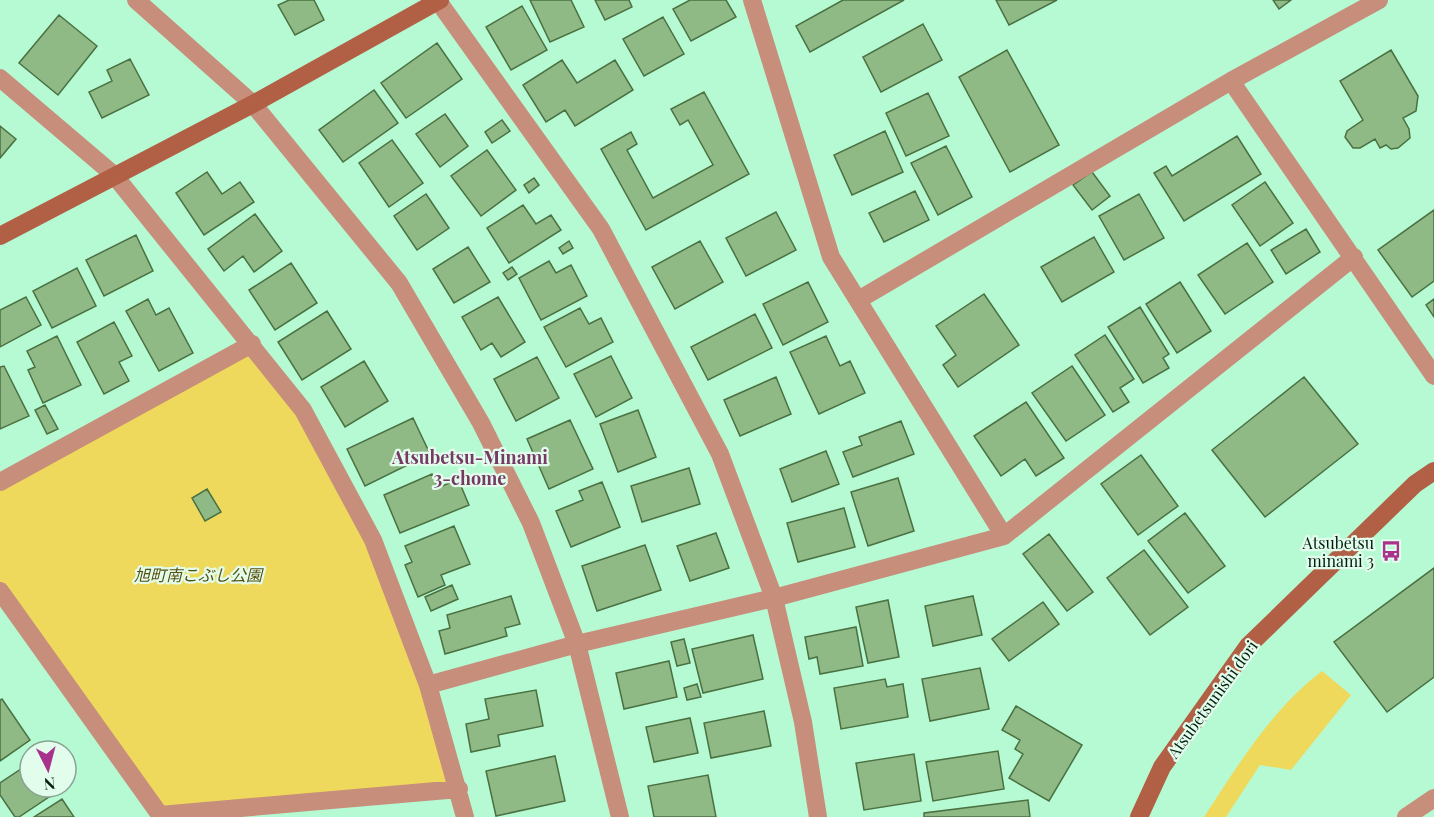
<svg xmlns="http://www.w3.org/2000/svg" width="1434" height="817" font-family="'Playfair Display','Noto Sans JP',serif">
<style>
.green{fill:#eed95c}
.building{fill:#8fb985;stroke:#4a7141;stroke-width:1.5}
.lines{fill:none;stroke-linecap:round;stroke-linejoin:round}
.street{stroke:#c78e7b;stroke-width:18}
.secondary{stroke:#b16045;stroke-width:18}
.labels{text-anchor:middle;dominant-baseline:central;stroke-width:4.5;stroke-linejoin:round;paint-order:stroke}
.poi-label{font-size:16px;fill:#021d10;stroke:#e3fded;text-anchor:end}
.park-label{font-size:16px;font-style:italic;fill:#584e11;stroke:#e3fded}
.street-label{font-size:16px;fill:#021d10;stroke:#e3fded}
.neighbourhood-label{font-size:18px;font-weight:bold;fill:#753963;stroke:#e3fded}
</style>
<rect width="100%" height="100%" fill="#b6fad4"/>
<path class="green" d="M 252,344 L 373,540 L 459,789 L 160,815 L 0,591 L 0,482 Z
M 1322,671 L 1351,695 L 1291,770 L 1260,765 L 1226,817 L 1204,817 C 1238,765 1272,709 1322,671 Z"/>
<path class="building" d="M 289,0 L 314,0 L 324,20 L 295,35 L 278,5 Z
M 530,0 L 571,0 L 584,27 L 550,42 Z
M 595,0 L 629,0 L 632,7 L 605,20 Z
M 690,0 L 726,0 L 736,17 L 691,41 L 673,9 Z
M 843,0 L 904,0 L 810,52 L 796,26 Z
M 996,0 L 1057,0 L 1009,25 Z
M 1273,0 L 1291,0 L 1279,9 Z
M 522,6 L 547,50 L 511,70 L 486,27 Z
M 59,15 L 97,46 L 58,95 L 19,63 Z
M 663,17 L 684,54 L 644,76 L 623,39 Z
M 923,24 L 942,60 L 881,92 L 863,57 Z
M 437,43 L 462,79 L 406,118 L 381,83 Z
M 1007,50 L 1059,145 L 1010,172 L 959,77 Z
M 1391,50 L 1418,96 L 1416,111 L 1403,118 L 1409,129 L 1410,138 L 1398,148 L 1391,149 L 1386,145 L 1380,148 L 1375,139 L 1360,148 L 1353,148 L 1345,137 L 1347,131 L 1363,120 L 1340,81 Z
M 130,59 L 149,95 L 102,118 L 89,92 L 112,81 L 107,70 Z
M 562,60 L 577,83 L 615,60 L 633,90 L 575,126 L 565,110 L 546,122 L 523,85 Z
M 374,90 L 398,123 L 343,162 L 319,130 Z
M 704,92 L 749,174 L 646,230 L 601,149 L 631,132 L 637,144 L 627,150 L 653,198 L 713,165 L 688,120 L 680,125 L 671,109 Z
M 928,93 L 949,136 L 906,156 L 886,113 Z
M 445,114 L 468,146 L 440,167 L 416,134 Z
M 502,120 L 510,131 L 492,143 L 485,132 Z
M 0,126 L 16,139 L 0,158 Z
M 885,131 L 903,172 L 852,195 L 834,155 Z
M 1237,136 L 1261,174 L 1184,221 L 1154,173 L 1166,166 L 1172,176 Z
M 392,140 L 423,183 L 389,207 L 359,163 Z
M 946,146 L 972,197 L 938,215 L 911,163 Z
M 487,150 L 516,190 L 481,216 L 451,176 Z
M 207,172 L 222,194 L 240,182 L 254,202 L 204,235 L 176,193 Z
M 1092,172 L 1110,196 L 1092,210 L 1073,185 Z
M 534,178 L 539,185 L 529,193 L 524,185 Z
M 1265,182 L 1293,223 L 1260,246 L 1232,205 Z
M 915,191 L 929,220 L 884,242 L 869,213 Z
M 426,194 L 449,228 L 417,250 L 394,216 Z
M 1139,194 L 1164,238 L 1124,260 L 1099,216 Z
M 523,205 L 536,224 L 551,215 L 561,230 L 509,263 L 487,228 Z
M 1434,210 L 1434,281 L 1412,297 L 1378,250 Z
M 776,212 L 796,250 L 746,276 L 726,238 Z
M 255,214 L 282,251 L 254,272 L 243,256 L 224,271 L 208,249 Z
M 1306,229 L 1320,252 L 1286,274 L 1271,250 Z
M 136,235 L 153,271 L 104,296 L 86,260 Z
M 1094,237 L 1114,272 L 1062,302 L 1041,267 Z
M 569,241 L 573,248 L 563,254 L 559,248 Z
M 700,241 L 723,282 L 675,309 L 652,267 Z
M 1247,243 L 1273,282 L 1225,314 L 1198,275 Z
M 468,247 L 490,282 L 454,303 L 433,269 Z
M 549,261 L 556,273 L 571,265 L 587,296 L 541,320 L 519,278 Z
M 291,263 L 317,303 L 275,330 L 249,290 Z
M 512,267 L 517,274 L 508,280 L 503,273 Z
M 77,268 L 96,306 L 52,328 L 33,291 Z
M 808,282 L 828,322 L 783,345 L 763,304 Z
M 1180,282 L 1211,331 L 1177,353 L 1146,304 Z
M 984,294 L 1019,345 L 958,387 L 943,365 L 956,355 L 936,326 Z
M 26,297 L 41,325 L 0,347 L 0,310 Z
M 498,297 L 525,342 L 501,357 L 492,343 L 481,350 L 462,317 Z
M 148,299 L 156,315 L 169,308 L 193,353 L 159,371 L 126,311 Z
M 1434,299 L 1434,317 L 1426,305 Z
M 1140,307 L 1169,354 L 1163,358 L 1169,368 L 1143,383 L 1108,327 Z
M 580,308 L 589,324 L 601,318 L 613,342 L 566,367 L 544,327 Z
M 327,311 L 351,349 L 302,380 L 278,342 Z
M 755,314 L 772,348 L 708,380 L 691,347 Z
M 114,322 L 132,356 L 119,362 L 129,381 L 104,394 L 77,342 Z
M 1105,335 L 1134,379 L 1120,388 L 1129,402 L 1113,412 L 1075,355 Z
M 57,336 L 81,385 L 43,403 L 28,370 L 35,367 L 27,351 Z
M 826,336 L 840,366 L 850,361 L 865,393 L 819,414 L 790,352 Z
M 611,356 L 632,398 L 596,417 L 574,374 Z
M 537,357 L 559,398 L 516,421 L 494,379 Z
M 364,361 L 388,401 L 345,427 L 321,387 Z
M 4,366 L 29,416 L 0,429 L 0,367 Z
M 1072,366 L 1105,415 L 1066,441 L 1032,393 Z
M 776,377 L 791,414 L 740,436 L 724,400 Z
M 1304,377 L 1358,444 L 1265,517 L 1212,450 Z
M 1026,402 L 1064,458 L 1036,476 L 1025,459 L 1001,476 L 974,436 Z
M 45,405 L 58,429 L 47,434 L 35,410 Z
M 638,410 L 656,457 L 618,472 L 600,424 Z
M 413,418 L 430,454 L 365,486 L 347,449 Z
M 570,420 L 593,469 L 549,489 L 527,439 Z
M 901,421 L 914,454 L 853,477 L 843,452 L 862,445 L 859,437 Z
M 826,451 L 839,484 L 792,502 L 780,469 Z
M 1141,455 L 1178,506 L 1138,535 L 1101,484 Z
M 689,468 L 700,504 L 642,522 L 631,486 Z
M 432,474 L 438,488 L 458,479 L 469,505 L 400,533 L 384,495 Z
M 898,478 L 914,531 L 868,546 L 851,492 Z
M 602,482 L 620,527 L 571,547 L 556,511 L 583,500 L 579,491 Z
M 207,489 L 221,512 L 205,521 L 192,498 Z
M 844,508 L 855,547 L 798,562 L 787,523 Z
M 1185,513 L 1225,566 L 1188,593 L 1148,541 Z
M 454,526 L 470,564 L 441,575 L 445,585 L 418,597 L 405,565 L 412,562 L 405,546 Z
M 716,533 L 729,568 L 690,581 L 677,546 Z
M 1049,534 L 1093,592 L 1067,611 L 1023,554 Z
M 645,545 L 661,590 L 597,611 L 582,566 Z
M 1144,550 L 1188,607 L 1150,635 L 1107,578 Z
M 1434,568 L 1434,677 L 1387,712 L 1334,642 Z
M 452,585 L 458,599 L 431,611 L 425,597 Z
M 511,596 L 520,624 L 505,628 L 507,636 L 445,654 L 439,631 L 450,628 L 447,615 Z
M 973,596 L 982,635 L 933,646 L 925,606 Z
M 888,600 L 899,657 L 868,663 L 856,607 Z
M 1043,602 L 1059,624 L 1009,661 L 992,639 Z
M 856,627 L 863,666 L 820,674 L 817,657 L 809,659 L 805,637 Z
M 753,635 L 763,679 L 703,693 L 692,649 Z
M 684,639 L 690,663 L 677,666 L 671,642 Z
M 669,661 L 677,697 L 624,709 L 616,673 Z
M 980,668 L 989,709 L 930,721 L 922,679 Z
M 885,679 L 887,687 L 903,684 L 908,717 L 841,729 L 834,688 Z
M 697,684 L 701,697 L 687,700 L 684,688 Z
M 536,690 L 543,726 L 498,735 L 500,746 L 471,752 L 466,724 L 489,719 L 485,699 Z
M 2,699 L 30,740 L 0,761 L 0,700 Z
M 1016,706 L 1082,745 L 1049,801 L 1009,778 L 1023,754 L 1015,749 L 1020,740 L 1002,730 Z
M 764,711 L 771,746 L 711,758 L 704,723 Z
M 690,718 L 698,753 L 654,762 L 646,727 Z
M 998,751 L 1004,789 L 933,801 L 926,762 Z
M 914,754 L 921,801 L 864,810 L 856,763 Z
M 555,756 L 565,801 L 496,816 L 486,771 Z
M 30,763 L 30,787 L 64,787 L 19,817 L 15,817 L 0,795 L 0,783 Z
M 708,775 L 716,817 L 654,817 L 648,786 Z
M 62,799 L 74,817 L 34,817 Z
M 1028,800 L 1030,817 L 924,817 L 924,813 Z"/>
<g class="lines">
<path class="street" d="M 136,0 L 253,104 L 399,283 L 481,423 L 531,523 L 577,644 L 620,817
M 752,0 L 831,257 L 1004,536
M 438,1 L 601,229 L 720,454 L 774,598 L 803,722 L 818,817
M 0,78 L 114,175 L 303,410 L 373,540 L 428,685 L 465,817
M 1231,81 L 1434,376
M 860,299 L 1231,81 L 1379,0
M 0,482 L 252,344
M 0,591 L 160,815 L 459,789
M 428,685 L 577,644 L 774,598 L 1004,536 L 1354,257
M 1406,817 L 1434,798"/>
<path class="secondary" d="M 0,236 L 253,104 L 440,0
M 1139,817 L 1162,767 L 1248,646 L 1415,484 L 1434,471"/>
</g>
<defs>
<g id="bus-bare" transform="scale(1.62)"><path d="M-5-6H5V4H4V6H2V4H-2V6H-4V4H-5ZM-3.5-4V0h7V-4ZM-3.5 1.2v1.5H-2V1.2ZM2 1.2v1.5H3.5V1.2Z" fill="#a9338c" stroke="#e3fded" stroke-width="2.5" paint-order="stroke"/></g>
</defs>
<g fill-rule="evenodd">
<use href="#bus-bare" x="1391" y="551"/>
</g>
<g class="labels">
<g class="poi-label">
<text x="1374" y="542">Atsubetsu<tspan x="1374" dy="18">minami 3</tspan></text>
</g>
<g class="park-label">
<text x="198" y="574">旭町南こぶし公園</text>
</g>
<g class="street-label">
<text transform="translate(1212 699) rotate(-54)">Atsubetsunishi dori</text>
</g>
<g class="neighbourhood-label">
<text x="470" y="457">Atsubetsu-Minami<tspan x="470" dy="21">3-chome</tspan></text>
</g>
</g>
<g transform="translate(48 769) rotate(174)"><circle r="28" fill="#e3fded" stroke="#89a395" stroke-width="1.5"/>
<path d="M0-4.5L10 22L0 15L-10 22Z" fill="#a9338c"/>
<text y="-9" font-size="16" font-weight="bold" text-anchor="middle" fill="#021d10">N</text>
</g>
</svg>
